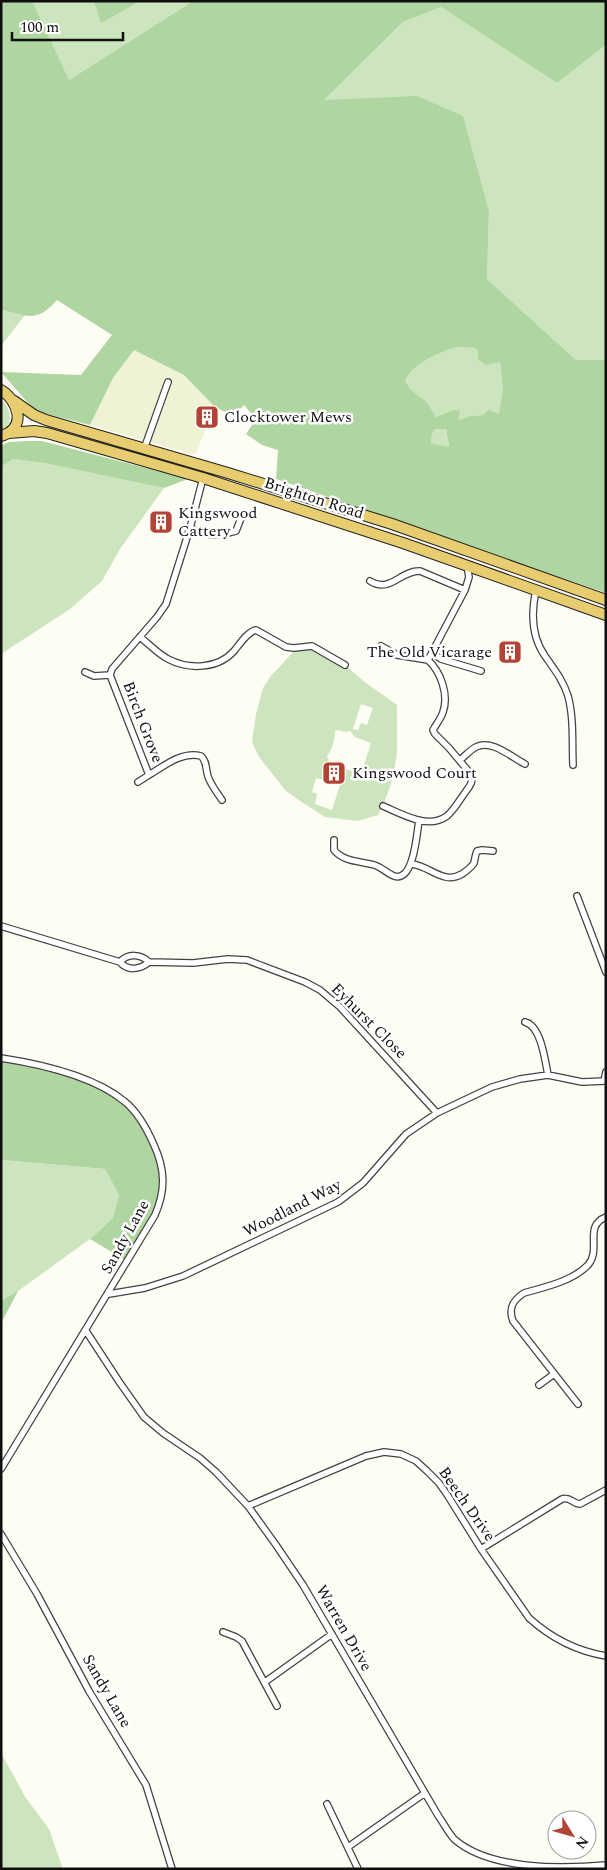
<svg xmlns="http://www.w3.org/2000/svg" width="607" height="1870" font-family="Spectral,serif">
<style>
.farmland{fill:#f0f2d5}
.green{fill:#cde5bf;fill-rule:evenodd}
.forest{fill:#afd5a0;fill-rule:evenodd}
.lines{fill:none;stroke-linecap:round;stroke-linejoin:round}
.minor-casing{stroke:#424242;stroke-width:8}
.trunk-casing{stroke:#202020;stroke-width:12}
.minor{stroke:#fff;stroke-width:5.5}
.trunk{stroke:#e8cc70;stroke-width:10}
.labels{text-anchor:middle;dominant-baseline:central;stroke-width:5;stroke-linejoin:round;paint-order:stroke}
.poi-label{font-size:16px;fill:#0f0f0f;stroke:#fff;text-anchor:start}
.street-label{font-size:16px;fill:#0f0f0f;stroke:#fff}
</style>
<rect width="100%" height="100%" fill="#fefdf3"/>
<path class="farmland" d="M 134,349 L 184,375 L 215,407 L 195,455 L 90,425 L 113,378 Z"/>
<path class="green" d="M 30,1 L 94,1 L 101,22 L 140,1 L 193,1 L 69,80 Z
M 441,7 L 557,83 L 606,45 L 606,360 L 576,360 L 487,279 L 489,212 L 324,100 L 403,22 Z
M 1,310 L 25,315 L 1,346 Z
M 457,347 L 475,348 L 478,351 L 500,362 L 503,390 L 500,414 L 470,416 L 458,420 L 453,410 L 436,417 L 427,402 L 411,390 L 405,381 C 415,362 437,353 457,347 Z
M 1,400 C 12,409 14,425 1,432 Z
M 435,429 L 446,429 L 449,447 L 431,443 L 432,434 Z
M 13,459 L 44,463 L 164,488 L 120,549 L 102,581 L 70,609 L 1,654 L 1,467 Z
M 312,646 L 345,665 L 366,683 L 397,705 L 397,752 L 393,778 L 383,806 L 378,815 L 358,821 L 325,817 L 303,803 L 285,790 L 259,757 L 252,742 L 256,714 L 263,688 L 271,676 L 295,650 ZM 361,704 L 373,708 L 367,725 L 361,723 L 358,730 L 353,729 ZM 338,730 L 345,732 L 350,731 L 355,737 L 371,743 L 361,774 L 345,769 L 332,810 L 315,804 L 317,794 L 312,792 L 316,778 L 323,780 L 329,760 L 327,757 C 332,750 335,739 335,731 Z
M 1,1160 L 105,1169 L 119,1195 L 113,1218 L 90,1239 L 18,1291 L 1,1323 Z
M 1,1753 L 26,1798 L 49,1829 L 63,1869 L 1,1869 Z"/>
<path class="forest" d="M 1,1 L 32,1 L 69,80 L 193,1 L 606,1 L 606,45 L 557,83 L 441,7 L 403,22 L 324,100 L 417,96 L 463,116 L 489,212 L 487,279 L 576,360 L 606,360 L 606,593 L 276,479 L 278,450 L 262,445 L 246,434 L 256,419 L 244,405 L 233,416 L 215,407 L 184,375 L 134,350 L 113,378 L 90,425 L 35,411 L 1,372 L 81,375 L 112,335 L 57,300 C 37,323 28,316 1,310 ZM 457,347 L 475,348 L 478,351 L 478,359 L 486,365 L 500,362 L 503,390 L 499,414 L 489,410 L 483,415 L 470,416 L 458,420 L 460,411 L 453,410 L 436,417 L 427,402 L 411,390 L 405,381 C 415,362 437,353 457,347 ZM 435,429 L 446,429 L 449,447 L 431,443 L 432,434 Z
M 94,1 L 140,1 L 101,23 Z
M 27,441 L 42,441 L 188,479 L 164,488 L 44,463 L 13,459 L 1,467 L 1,446 L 9,442 Z
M 1,1059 L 40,1064 L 100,1085 L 131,1108 L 161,1159 L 162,1196 L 127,1261 L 90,1239 L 113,1218 L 119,1195 L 105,1169 L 1,1160 Z
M 18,1291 L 1,1323 L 1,1301 Z"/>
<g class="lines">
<g class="minor-casing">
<path id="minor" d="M 144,449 L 168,382
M 203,478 L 190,528 L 166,604 L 157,617 L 112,669 L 110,675 L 149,775 C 164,766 182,751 201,756 C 208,762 205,771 209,779 C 212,786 217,793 222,800
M 190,528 C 203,537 222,535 236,531 L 241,518 L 246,515
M 370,581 C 390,594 401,570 420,571 L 465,590
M 536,590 C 531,613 531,636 545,656 C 554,669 563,680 568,696 C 574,718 572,742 573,765
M 140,637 C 149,644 158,654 168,659 C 189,670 218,669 234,651 C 240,644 247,632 256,630 L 286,647 L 294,648 L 312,646 L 345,665
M 381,646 L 397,655 L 428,660
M 432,653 L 441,659 L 481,671
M 85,672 L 94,676 L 110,675
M 460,760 C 465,756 470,750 476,747 C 492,739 511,757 525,764
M 138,782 L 149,775
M 383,806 C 402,814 428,830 447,816 C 454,810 459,801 464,794 C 469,787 475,781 470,773 L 449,748 L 435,734 L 433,730 C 436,724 441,719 443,712 C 449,695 441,672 428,660 L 465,590 L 469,577 L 467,566
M 334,840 L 334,850 C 343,861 357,861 370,864 C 380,865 386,873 394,876 C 414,883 417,832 419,820
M 412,864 C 430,866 443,885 462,874 C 466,871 471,868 474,863 C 475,859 475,855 477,851 L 482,850 L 493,851
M 577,896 L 606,972
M 1,926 L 120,962
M 149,962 C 141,954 128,953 120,962 C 127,971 140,970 149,962 L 193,963 L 228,959 L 247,960 L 305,982 L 320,990 L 340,1007 L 437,1113
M 525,1022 C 541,1026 545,1060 548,1075
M 1,1058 C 40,1064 92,1075 124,1101 C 137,1111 147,1129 154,1145 C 165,1169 166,1190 155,1215 L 1,1469
M 604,1081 L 606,1072
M 109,1294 L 145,1288 L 183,1276 L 338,1202 L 363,1183 L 406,1134 L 437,1113 L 492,1087 L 520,1079 L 548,1075 L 582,1082 L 606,1081
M 86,1331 L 120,1383 L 144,1417 L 163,1433 L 200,1458 L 216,1472 L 248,1506 L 276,1545 L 303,1585 L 439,1817 C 444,1824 448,1832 454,1839 C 489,1870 561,1869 606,1865
M 539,1385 L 554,1374
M 578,1404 L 513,1321 C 508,1308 513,1300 524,1293 C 545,1287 573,1281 588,1265 C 602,1249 583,1226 606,1217
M 248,1506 L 366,1456 L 384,1452 L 401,1454 L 416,1461 L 427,1471 L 439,1483 L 448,1496 L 481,1549 L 529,1618 C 551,1638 576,1651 606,1656
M 1,1534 L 37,1594 L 89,1691 L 146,1785 L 172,1869
M 481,1549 L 562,1499 C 570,1496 573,1504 580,1504 L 606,1490
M 223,1632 L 236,1637 L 242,1641 L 277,1706
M 265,1682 L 332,1634
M 327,1804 L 358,1869
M 348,1847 L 425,1793"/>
</g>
<g class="trunk-casing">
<path id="trunk" d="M 1,390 C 19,401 27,429 1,436
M 14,401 L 34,415 L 46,420 L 228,473 L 392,524 L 606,600
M 9,433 L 34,431 L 47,433 L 203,478 L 403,543 L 606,615"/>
</g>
<use href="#minor" class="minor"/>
<use href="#trunk" class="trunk"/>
</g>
<defs>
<g id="building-square" transform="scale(1.25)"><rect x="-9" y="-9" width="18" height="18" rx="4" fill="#b24435" stroke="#fff"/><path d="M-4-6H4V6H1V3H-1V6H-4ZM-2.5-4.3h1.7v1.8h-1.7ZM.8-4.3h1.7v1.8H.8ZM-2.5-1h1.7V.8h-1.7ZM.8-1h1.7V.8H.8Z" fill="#fff"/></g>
</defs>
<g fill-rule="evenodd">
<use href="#building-square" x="207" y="417"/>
<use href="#building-square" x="161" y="522"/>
<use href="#building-square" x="510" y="652"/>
<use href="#building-square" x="334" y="773"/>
</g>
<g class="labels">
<g class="poi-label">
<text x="224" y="417">Clocktower Mews</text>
<text x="178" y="513">Kingswood<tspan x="178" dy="18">Cattery</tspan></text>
<text x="492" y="652" text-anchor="end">The Old Vicarage</text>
<text x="352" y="773">Kingswood Court</text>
</g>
<g class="street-label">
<text transform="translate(314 498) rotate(18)">Brighton Road</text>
<text transform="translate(143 722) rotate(69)">Birch Grove</text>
<text transform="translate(369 1021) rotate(45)">Eyhurst Close</text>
<text transform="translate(292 1208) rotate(-27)">Woodland Way</text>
<text transform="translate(125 1237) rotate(-61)">Sandy Lane</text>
<text transform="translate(467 1504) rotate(55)">Beech Drive</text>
<text transform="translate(344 1628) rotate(60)">Warren Drive</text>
<text transform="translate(107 1691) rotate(60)">Sandy Lane</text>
</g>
</g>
<rect width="607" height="1870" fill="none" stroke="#0f0f0f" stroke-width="5"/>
<g transform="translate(572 1835) rotate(127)"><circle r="24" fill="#ffffff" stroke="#9f9f9f"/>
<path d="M0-4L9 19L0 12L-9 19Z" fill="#b24435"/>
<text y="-8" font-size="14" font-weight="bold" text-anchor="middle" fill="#0f0f0f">N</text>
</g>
<path d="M12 32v8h111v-8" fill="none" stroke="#0f0f0f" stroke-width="2.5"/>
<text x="20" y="32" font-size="15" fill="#0f0f0f" stroke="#ffffff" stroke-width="4" paint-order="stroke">100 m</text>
</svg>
